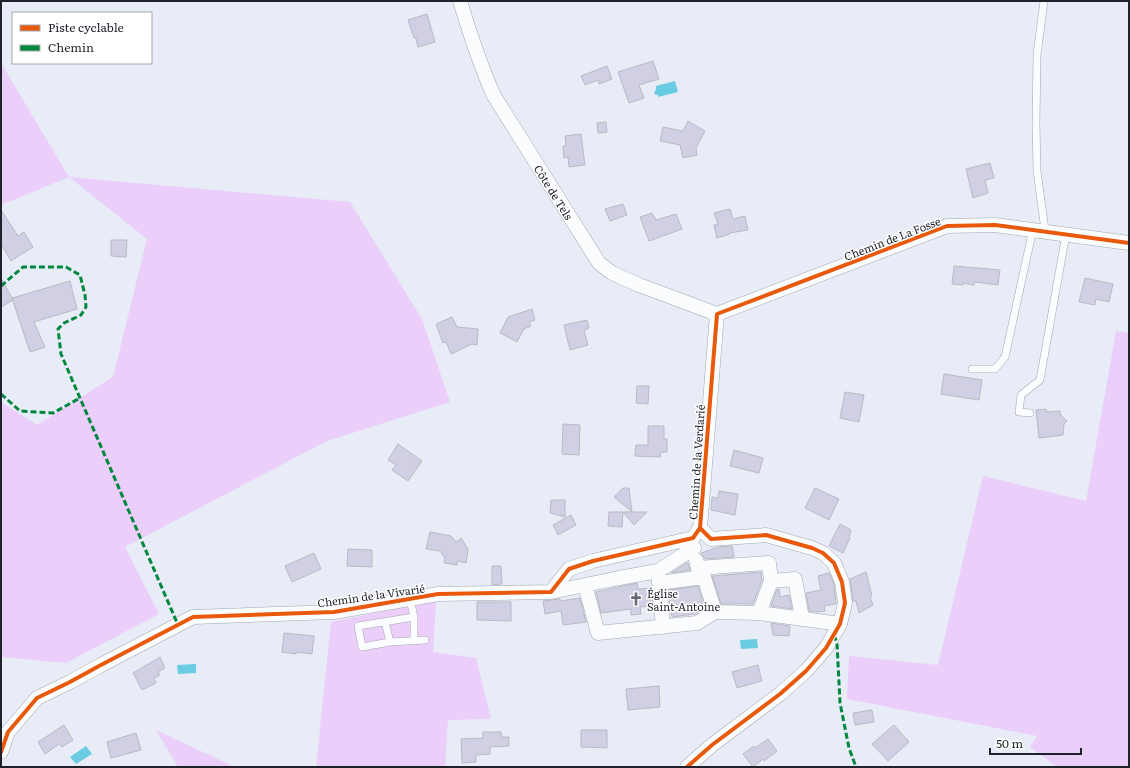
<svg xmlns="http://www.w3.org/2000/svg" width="1130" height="768" font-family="Literata,serif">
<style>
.green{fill:#eccefa}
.water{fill:#6acce2}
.building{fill:#d0cfe4;stroke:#b9bac3}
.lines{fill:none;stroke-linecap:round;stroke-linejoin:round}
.lane-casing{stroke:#a2a6ae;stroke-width:8}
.street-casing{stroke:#a2a6ae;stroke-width:15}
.lane{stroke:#fbfcfe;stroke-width:7}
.street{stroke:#fbfcfe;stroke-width:14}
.quiet{stroke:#00873e;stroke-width:3;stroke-dasharray:6 3;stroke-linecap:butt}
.cycleway-casing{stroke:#fff;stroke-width:6}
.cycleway{stroke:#e8590c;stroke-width:4}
.labels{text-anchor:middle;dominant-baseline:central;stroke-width:3;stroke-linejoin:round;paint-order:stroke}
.street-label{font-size:11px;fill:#1f222b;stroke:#fff}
.poi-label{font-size:11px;fill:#1f222b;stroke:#fff;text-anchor:start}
</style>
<rect width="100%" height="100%" fill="#e7ecf7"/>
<path class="green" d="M 1,63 L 69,177 L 350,202 L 422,319 L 450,402 L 327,441 L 125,547 L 159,614 L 66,663 L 1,657 L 1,402 L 37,425 L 113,377 L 147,239 L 69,177 L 1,205 Z
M 1116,331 L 1129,333 L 1129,767 L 1057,767 L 1030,747 L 1037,736 L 847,699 L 849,656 L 938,665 L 983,476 L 1086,501 Z
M 436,601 L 433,652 L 476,658 L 491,719 L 448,720 L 445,767 L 316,767 L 331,622 Z
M 156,730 L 235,767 L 178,767 Z"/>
<path class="water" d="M 675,81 L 678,92 L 658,97 L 658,95 L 654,94 L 656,89 L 656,86 Z
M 757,639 L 758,648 L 741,649 L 740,640 Z
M 196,664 L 196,673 L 178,674 L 177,665 Z
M 86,746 L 92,754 L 76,764 L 70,757 Z"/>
<path class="building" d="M 427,14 L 435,42 L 418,47 L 416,38 L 414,38 L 408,20 Z
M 653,61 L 659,79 L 639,85 L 644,98 L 629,103 L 618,72 Z
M 607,66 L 612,79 L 599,84 L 598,80 L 585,85 L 581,76 Z
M 688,121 L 705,131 L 696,148 L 697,155 L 683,158 L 680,145 L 660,141 L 663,127 L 683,131 Z
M 606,122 L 607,132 L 598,133 L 597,123 Z
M 581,134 L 585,165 L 569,167 L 568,157 L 564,158 L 563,146 L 566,146 L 565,136 Z
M 990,163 L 994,178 L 985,180 L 988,193 L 973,198 L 966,169 Z
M 623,204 L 627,215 L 610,221 L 605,209 Z
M 730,209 L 733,219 L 745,216 L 748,230 L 730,233 L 730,234 L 717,238 L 714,225 L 718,224 L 714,213 Z
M 1,210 L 18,236 L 24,232 L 33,247 L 11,261 L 1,244 Z
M 652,213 L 656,220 L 676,214 L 682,229 L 649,241 L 640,217 Z
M 111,240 L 127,240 L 126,257 L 111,256 Z
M 954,266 L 1000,270 L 998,285 L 975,282 L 974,285 L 963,283 L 963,285 L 952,284 Z
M 1,278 L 13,300 L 1,307 Z
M 1085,278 L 1113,284 L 1109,302 L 1096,299 L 1095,305 L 1079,302 Z
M 70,281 L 77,309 L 34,322 L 45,347 L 30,352 L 12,298 Z
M 532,309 L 535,320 L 529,322 L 531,326 L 524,329 L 517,342 L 500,333 L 508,317 Z
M 452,317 L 457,327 L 478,329 L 477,345 L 472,344 L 451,354 L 446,342 L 443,343 L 436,324 Z
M 587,320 L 589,328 L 584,331 L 588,345 L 570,350 L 564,325 Z
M 944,374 L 982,380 L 979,400 L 941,394 Z
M 637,386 L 649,386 L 648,404 L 636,403 Z
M 845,392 L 864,395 L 859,422 L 840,418 Z
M 1046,409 L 1047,412 L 1060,411 L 1061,416 L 1067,421 L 1064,424 L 1063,435 L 1039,438 L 1036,410 Z
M 563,424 L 580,425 L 579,455 L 562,454 Z
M 648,426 L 664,426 L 664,439 L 667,439 L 667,452 L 661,452 L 660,457 L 635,456 L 636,445 L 648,445 Z
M 398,444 L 422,461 L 408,481 L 392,470 L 396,465 L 388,460 Z
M 734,450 L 763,458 L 759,473 L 730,466 Z
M 623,488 L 629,488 L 632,512 L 614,497 Z
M 815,488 L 839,499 L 829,520 L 805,508 Z
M 719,491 L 738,494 L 735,515 L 711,510 L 712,497 L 718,498 Z
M 551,500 L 565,500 L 565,517 L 550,513 Z
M 609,512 L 647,512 L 634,525 L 623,512 L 622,527 L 608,526 Z
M 571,515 L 576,525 L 558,535 L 553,525 Z
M 840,524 L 851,530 L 849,537 L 850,538 L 843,553 L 829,546 Z
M 430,532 L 451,536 L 456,542 L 461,538 L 468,549 L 466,563 L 458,561 L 457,565 L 444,563 L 445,558 L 440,551 L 426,549 Z
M 732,546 L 734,557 L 705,559 L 701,553 L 718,547 Z
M 348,549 L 372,550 L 372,567 L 347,566 Z
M 314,553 L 321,569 L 292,582 L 285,566 Z
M 686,563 L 688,563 L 690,570 L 671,573 Z
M 492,566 L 501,566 L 502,584 L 492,585 Z
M 761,572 L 762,580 L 753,604 L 721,604 L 712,576 Z
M 866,572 L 872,596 L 870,597 L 873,605 L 859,613 L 856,601 L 853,601 L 850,579 Z
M 829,573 L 834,584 L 836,604 L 824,606 L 825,611 L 817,612 L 809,611 L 806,593 L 821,590 L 818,576 Z
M 637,583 L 638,589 L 651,588 L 653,606 L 640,607 L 641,614 L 631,615 L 631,609 L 601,613 L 596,592 Z
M 698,586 L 705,608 L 695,614 L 672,617 L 668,590 Z
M 777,589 L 779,589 L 780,597 L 789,595 L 792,609 L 771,606 Z
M 580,598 L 586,622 L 563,625 L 561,611 L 545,614 L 543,601 L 560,599 L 561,601 Z
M 477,602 L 511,602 L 511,621 L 477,620 Z
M 771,623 L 790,626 L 789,636 L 773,635 Z
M 284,633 L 314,636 L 312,654 L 296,652 L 296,654 L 282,652 Z
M 160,657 L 165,668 L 158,672 L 160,675 L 154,678 L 156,683 L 142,690 L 133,673 Z
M 758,665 L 762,681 L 737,688 L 732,672 Z
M 659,686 L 660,707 L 628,710 L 626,689 Z
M 872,710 L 874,722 L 855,725 L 853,713 Z
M 64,725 L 73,740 L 62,747 L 59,744 L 45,754 L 38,742 Z
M 894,725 L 909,742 L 888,761 L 872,744 Z
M 581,730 L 607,730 L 607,748 L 581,747 Z
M 483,732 L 501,732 L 502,737 L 509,737 L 509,746 L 490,747 L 490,754 L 476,755 L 476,762 L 462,763 L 461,739 L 483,738 Z
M 136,733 L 141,750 L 111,758 L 107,742 Z
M 768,739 L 777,751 L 764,761 L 763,759 L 753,767 L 743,754 L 754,746 L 755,748 Z"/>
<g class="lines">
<g class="lane-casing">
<path id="lane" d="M 1044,1 L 1037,55 L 1036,123 L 1037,171 L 1045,230
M 972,369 L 995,369 L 1005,357 L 1033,229
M 1030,413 L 1019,412 L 1021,395 L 1040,380 L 1066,234
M 410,599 L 414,617 L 358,626 L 362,647 L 390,642 L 425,640
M 385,622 L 390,642
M 414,640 L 414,617"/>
</g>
<g class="street-casing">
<path id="street" d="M 460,1 C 470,34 480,65 494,96 L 599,263 L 612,273 L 639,285 L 717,314
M 717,314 L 947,226 L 995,225 L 1129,243
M 696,560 L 698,568 L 704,577 L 715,612
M 698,568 L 769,563 L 771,581 L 759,613
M 658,571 L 663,627
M 771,581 L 795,579 L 802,618
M 659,583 L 704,577
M 585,585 L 598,633 L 697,623 L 715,612 L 759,613 L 840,624
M 551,592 L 619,578 L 658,571 L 694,548
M 1,752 L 8,732 L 37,698 L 70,682 L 99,666 L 193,617 L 334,612 L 438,594 L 551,592 L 569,569 L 593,561 L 693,538 L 700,528
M 687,767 L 712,745 L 780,694 L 806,671 L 826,648 L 840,624 L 845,603 L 842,582 L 834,563 L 823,553 L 812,548 L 766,535 L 711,539 L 700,528 L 717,314"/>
</g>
<use href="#lane" class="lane"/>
<use href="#street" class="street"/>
<path class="quiet" d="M 1,286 L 23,267 L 66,267 L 80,275 L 85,295 L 86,307 L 81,315 L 64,323 L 58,329 L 61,354 L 178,625
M 1,394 L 20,411 L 53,413 L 80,398
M 834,635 L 837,643 L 840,703 L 849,748 L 856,767"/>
<g class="cycleway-casing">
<path id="cycleway" d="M 1,752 L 8,732 L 37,698 L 70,682 L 99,666 L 193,617 L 334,612 L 438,594 L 551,592 L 569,569 L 593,561 L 693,538 L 700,528
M 687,767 L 712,745 L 780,694 L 806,671 L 826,648 L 840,624 L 845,603 L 842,582 L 834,563 L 823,553 L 812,548 L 766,535 L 711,539 L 700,528 L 717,314 L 947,226 L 995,225 L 1129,243"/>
</g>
<use href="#cycleway" class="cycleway"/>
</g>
<defs>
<g id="church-bare" transform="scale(1.08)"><path d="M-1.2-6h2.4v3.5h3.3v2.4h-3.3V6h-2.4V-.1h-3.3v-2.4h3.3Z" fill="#656972" stroke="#fff" stroke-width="2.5" paint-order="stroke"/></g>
</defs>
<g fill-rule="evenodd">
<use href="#church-bare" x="636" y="599"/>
</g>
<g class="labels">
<g class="street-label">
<text transform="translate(554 192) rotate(58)">Côte de Tels</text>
<text transform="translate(892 238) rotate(-21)">Chemin de La Fosse</text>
<text transform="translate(696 462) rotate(-86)">Chemin de la Verdarié</text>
<text transform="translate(371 595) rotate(-8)">Chemin de la Vivarié</text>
</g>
<g class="poi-label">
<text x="647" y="593">Église<tspan x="647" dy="13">Saint-Antoine</tspan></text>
</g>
</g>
<rect width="1130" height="768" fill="none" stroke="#1f222b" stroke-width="4"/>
<rect x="12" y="12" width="140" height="52" fill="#ffffff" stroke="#a5a7aa"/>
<rect x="20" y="25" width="20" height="6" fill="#e8590c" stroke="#a5a7aa"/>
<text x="48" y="32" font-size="12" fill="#1f222b">Piste cyclable</text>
<rect x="20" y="45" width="20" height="6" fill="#00873e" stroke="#a5a7aa"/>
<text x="48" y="52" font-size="12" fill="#1f222b">Chemin</text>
<path d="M990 748v6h91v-6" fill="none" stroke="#1f222b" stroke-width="2"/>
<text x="996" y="748" font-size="12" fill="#1f222b" stroke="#ffffff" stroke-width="3" paint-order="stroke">50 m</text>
</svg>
